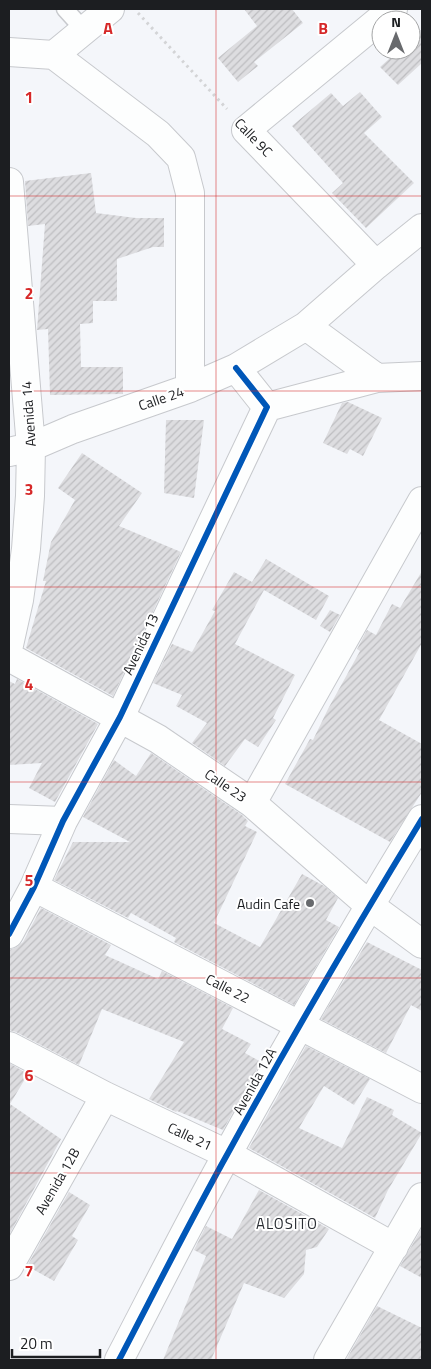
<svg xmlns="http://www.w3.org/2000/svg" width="431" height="1369" font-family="'Titillium Web',sans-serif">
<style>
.building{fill:url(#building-hatch)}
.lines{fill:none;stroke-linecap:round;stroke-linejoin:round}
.lane-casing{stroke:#c7c9cd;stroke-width:19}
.street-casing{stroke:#c7c9cd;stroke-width:30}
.path{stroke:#d3d4d6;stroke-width:3;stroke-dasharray:2.5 4;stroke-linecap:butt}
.lane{stroke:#fdfefe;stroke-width:16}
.street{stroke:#fdfefe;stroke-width:28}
.cycleway-casing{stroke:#fff;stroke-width:9}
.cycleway{stroke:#0057b8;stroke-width:6}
.grid{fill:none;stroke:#d62828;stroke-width:1;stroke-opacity:0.55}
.poi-dot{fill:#686a6d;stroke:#fff;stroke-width:2}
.labels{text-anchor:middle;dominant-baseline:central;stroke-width:4;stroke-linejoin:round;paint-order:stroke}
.street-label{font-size:14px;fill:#1c1e21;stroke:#fff}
.poi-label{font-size:14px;fill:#1c1e21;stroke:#fff;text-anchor:end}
.neighbourhood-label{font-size:15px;letter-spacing:1px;fill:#292d33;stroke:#fff}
.grid-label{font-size:16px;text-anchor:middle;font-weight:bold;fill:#d62828;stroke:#fff;stroke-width:4;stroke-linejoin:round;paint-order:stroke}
</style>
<defs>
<pattern id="building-hatch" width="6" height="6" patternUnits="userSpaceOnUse" patternTransform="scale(1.25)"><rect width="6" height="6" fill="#dddde0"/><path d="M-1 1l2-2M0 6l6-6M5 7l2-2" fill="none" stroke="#bdbdc0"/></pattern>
</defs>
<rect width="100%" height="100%" fill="#f4f6fa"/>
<path class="building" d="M 244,9 L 292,9 L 303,23 L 254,62 L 258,66 L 238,82 L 218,58 L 257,26 Z
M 422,29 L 422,63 L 398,85 L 380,67 L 399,50 L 411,50 L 411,39 Z
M 360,92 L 382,117 L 364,133 L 414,183 L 366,228 L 332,193 L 343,183 L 292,126 L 331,93 L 343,106 Z
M 91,173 L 96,213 L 136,218 L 164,218 L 164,247 L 153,247 L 117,259 L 117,301 L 93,301 L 93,323 L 80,324 L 81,367 L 123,367 L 123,394 L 50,395 L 48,329 L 37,330 L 45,224 L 28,226 L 25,181 Z
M 348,402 L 382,418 L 363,456 L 350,449 L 347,454 L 323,443 L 342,403 Z
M 166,420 L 204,420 L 194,498 L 164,493 Z
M 82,453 L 142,493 L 119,526 L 181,552 L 113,696 L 26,648 L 46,581 L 43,581 L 51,542 L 75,500 L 58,488 Z
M 266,559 L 329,596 L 316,620 L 264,590 L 235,644 L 295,675 L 273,718 L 276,720 L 258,747 L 245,739 L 225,766 L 192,743 L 207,723 L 176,706 L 182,695 L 153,683 L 172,644 L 192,652 L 215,611 L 212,610 L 234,572 L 252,582 Z
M 422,571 L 422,643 L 379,720 L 422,744 L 422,792 L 390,842 L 285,784 L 310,739 L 313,740 L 328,709 L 360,651 L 357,649 L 367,630 L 376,635 L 392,604 L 400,608 Z
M 330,610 L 340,615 L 330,632 L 320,626 Z
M 17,679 L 98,724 L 55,802 L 29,788 L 42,763 L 9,765 L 9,681 L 15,684 Z
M 151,753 L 242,815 L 248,821 L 245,826 L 257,832 L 214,923 L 260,947 L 302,874 L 324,886 L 338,898 L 326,920 L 339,927 L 294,1005 L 174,942 L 176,938 L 131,913 L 128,918 L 54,880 L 73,842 L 130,842 L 83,817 L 114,760 L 136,776 Z
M 41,908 L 111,945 L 105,955 L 158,979 L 162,971 L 233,1008 L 222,1029 L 251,1044 L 245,1053 L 261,1062 L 223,1130 L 177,1111 L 176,1112 L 149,1099 L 184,1042 L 102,1009 L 79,1065 L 16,1032 L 9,1030 L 9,950 L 17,947 L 23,942 Z
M 367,942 L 422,970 L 422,1011 L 411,1005 L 386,1053 L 321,1019 Z
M 306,1046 L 370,1079 L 354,1105 L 324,1086 L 299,1128 L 342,1148 L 367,1097 L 394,1110 L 392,1115 L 422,1133 L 388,1190 L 375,1218 L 249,1148 Z
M 9,1063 L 28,1074 L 10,1104 L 61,1139 L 9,1235 Z
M 259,1190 L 329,1229 L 317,1247 L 306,1250 L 304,1274 L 284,1298 L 244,1283 L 211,1360 L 163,1360 L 206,1256 L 194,1250 L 206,1226 L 232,1239 Z
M 69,1192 L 90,1205 L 72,1236 L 78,1240 L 54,1281 L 27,1266 Z
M 422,1228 L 422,1278 L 400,1266 Z
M 377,1306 L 422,1328 L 422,1360 L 346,1360 Z"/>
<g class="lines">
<g class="lane-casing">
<path id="lane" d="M 65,9 L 84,30"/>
</g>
<g class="street-casing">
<path id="street" d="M 9,52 L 54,55 L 158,134 L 181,158 L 190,193 L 190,388
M 54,55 L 110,9
M 9,182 L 31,447 L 30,496 L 26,549 L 19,600 L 9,645
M 376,265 L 246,130 L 393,9
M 306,326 L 377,378
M 267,407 L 377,378 L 422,376
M 9,452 L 31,447 L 73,429 L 190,388 L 236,368 L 306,326 L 376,265 L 422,228
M 9,657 L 158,739 L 252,803 L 369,905 L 422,944
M 252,803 L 422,501
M 9,819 L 63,821
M 34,887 L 422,1089
M 9,934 L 34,887 L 63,821 L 120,717 L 267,407 L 236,368
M 9,1046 L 105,1096 L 227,1154 L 394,1247
M 9,1266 L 105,1096
M 119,1360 C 155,1291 190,1221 228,1153 C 290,1040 355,929 422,819
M 328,1360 L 422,1197"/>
</g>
<path class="path" d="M 138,13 L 227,109"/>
<use href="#lane" class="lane"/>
<use href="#street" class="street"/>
<g class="cycleway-casing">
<path id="cycleway" d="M 9,934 L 34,887 L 63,821 L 120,717 L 267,407 L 236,368
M 119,1360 C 155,1291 190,1221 228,1153 C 290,1040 355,929 422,819"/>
</g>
<use href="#cycleway" class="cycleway"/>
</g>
<path class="grid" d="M 216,9 L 216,1360M 9,196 L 422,196M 9,391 L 422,391M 9,587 L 422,587M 9,782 L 422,782M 9,978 L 422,978M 9,1173 L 422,1173"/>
<circle class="poi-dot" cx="310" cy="903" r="5"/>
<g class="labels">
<g class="street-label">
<text transform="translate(254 137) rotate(46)">Calle 9C</text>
<text transform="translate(161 398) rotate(-19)">Calle 24</text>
<text transform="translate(28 414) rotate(-94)">Avenida 14</text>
<text transform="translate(140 644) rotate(-65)">Avenida 13</text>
<text transform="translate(226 785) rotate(34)">Calle 23</text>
<text transform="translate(228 988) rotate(27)">Calle 22</text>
<text transform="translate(254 1081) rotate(-61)">Avenida 12A</text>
<text transform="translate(190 1136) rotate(25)">Calle 21</text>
<text transform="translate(57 1181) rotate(-60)">Avenida 12B</text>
</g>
<g class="poi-label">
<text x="300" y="903">Audin Cafe</text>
</g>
<g class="neighbourhood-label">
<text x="287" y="1223">ALOSITO</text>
</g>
</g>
<g class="grid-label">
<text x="108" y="34">A</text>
<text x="323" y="34">B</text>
<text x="29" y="103">1</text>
<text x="29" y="299">2</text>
<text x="29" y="495">3</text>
<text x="29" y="690">4</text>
<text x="29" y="886">5</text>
<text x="29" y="1081">6</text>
<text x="29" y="1277">7</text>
</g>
<rect width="431" height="1369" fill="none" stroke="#1c1e21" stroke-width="20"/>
<g transform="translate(396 35)"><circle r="24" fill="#ffffff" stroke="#a4a5a6"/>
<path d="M0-4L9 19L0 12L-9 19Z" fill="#686a6d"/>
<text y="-8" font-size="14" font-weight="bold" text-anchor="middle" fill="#1c1e21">N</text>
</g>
<path d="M12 1349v8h88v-8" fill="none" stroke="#1c1e21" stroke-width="2.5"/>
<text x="20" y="1349" font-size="15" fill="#1c1e21" stroke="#ffffff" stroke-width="4" paint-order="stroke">20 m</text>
</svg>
